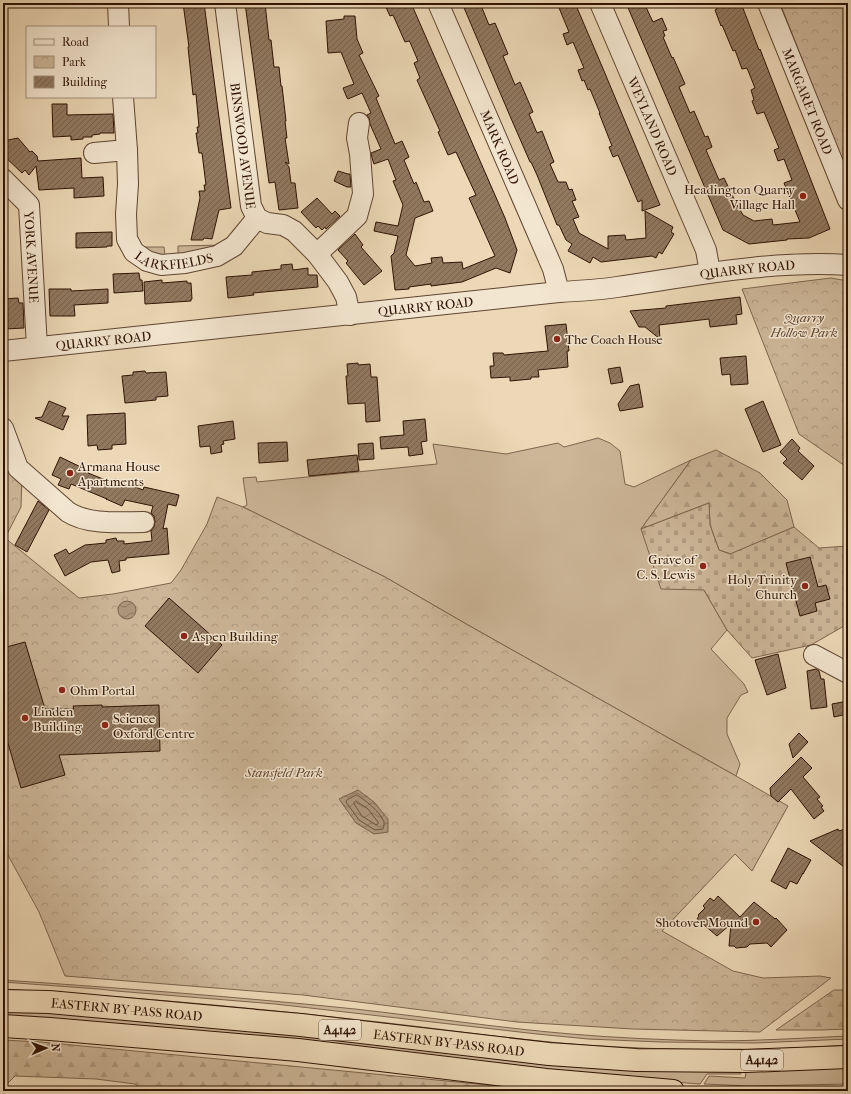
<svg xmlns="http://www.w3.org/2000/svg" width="851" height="1094" font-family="'IM FELL French Canon',serif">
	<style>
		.green { fill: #ccb698; stroke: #7e644e }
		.forest { fill: url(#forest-firs); stroke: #7e644e }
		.cemetery { fill: url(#cemetery-stones); stroke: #7e644e }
		.park { fill: url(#park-crowns); stroke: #7e644e }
		.water { fill: url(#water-waves); stroke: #7a614a }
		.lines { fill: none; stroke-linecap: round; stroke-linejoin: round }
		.shore { stroke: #6e543e; stroke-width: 1 }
		.building { fill: url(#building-hatch); stroke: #2f1203 }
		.minor-casing { stroke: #5e4430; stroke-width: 22 }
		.highway-casing { stroke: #2f1203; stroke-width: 24 }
		.minor { stroke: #f3e6d0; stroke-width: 20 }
		.highway { stroke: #ecd8b6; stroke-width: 22 }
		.poi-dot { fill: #8f2418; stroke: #f3e6d0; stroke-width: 1.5 }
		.labels { text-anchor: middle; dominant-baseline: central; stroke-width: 3; stroke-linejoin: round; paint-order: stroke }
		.shield { fill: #f3e6d0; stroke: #6a5240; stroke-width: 1 }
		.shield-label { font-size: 12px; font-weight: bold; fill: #2f1203 }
		.street-label { font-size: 13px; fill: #2f1203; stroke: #f3e6d0 }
		.poi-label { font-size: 13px; fill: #2f1203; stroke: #f3e6d0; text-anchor: start }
		.park-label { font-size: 13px; font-style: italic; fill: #5e4330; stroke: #f3e6d0 }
	</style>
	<defs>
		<pattern id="forest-firs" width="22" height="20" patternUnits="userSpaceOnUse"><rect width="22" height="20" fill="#ccb698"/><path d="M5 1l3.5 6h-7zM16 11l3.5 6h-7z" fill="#b09b81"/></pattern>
		<pattern id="cemetery-stones" width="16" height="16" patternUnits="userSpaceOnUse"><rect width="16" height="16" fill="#ccb698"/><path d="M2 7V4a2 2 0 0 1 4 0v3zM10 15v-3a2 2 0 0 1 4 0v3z" fill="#b09b81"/></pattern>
		<pattern id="park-crowns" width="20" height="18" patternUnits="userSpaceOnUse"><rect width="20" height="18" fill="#ccb698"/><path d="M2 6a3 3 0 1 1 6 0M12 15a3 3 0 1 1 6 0" fill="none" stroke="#b09b81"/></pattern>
		<pattern id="water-waves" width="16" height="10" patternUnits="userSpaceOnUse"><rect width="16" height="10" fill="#ac9579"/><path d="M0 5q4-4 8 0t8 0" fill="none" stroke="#8c7861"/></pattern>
		<pattern id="building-hatch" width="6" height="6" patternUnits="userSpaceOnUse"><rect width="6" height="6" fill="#917960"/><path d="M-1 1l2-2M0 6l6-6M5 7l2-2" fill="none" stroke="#77624d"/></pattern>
	</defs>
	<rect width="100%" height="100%" fill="#ecd8b6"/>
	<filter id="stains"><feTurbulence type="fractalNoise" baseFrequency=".005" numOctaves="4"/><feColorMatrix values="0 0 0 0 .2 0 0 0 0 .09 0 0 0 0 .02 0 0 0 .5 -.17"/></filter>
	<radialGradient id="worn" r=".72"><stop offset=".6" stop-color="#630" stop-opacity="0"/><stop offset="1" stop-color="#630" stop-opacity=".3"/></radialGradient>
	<g class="green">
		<path d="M224 245C207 256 180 260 160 257 156 257 151 256 148 254 145 252 143 249 141 247H164L165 256H178V246Z"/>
		<path d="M598 438 610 443 620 451 625 484 634 487 691 460 641 529 704 590 727 630 711 649 744 684 748 692 741 695 727 718V734L740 764 736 776 468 625 385 577 243 507 247 505 243 478 256 477 257 482 437 464 433 444 506 454 558 443 564 447Z"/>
		<path d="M3 980C121 988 238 997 355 1009 427 1017 499 1028 571 1034 618 1038 665 1040 712 1041 757 1041 803 1038 848 1036V1039L755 1043 661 1042 588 1039 537 1034 275 1004 116 991 99 989 3 982Z"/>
		<path d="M3 989C119 996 235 1006 351 1019 429 1027 506 1039 584 1045 672 1051 760 1051 848 1045V1049L650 1053 3 993Z"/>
		<path d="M3 1008 740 1067 741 1074H707L700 1084 661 1081 3 1017Z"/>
		<path d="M848 1064V1084L749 1086 704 1084 709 1076 745 1078 747 1068Z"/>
	</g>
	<g class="forest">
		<path d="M716 450 760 473 787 500 794 527 731 554 719 550 710 525 709 503 641 529 691 460Z"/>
		<path d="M834 990H844L848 1002V1029L821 1030H776Z"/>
		<path d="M3 1040 41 1042 551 1091H153L141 1090 135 1084 96 1079 15 1076 3 1088Z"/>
	</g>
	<path class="cemetery" d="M709 503 710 525 719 550 730 554 794 527 819 548 848 546V612L844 626 811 645 752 658 727 630 704 590 661 589 641 529Z"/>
	<g class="park">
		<path d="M780 3H848V176Z"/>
		<path d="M831 278 848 281V468L799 434 742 289Z"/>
		<path d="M3 446 22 475 21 507 5 538 79 598 113 594 171 583 181 570 207 524 217 497 243 507 385 577 468 625 736 776 788 806 752 871 735 854 662 931 733 971 763 978 820 976 831 978 760 1032 633 1029 517 1022 303 995 65 976 39 912 3 846Z"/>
	</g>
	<g class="water">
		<circle cx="127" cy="610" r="9"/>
		<path d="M358 790 374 802 388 819V832L374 834 356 823 339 799Z"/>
	</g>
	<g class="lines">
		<g class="shore">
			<path d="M357 795C365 800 379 811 383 820 385 822 384 826 383 829L375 830 359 820 346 802 347 800Z"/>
			<path d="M356 801 368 809 378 822V824L376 825 362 816 354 804V803Z"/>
		</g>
	</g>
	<g class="building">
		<path d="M183 3H204L216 95 231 208 219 210 212 239 204 238 203 240H191L200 198 199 191H205L204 185H206L202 153H199L196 133H198L197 127H199L196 94 193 95 188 47H189Z"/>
		<path d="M245 3H265L269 40H271L274 67H279L281 86H282L286 121H285L287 138H285L289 164 285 162 289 167 291 183H295L298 208 279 210 275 182 269 183Z"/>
		<path d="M384 3H411L505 218 517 250 510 273 496 268 462 282 431 286V284L409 287V289L395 290 391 256 394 253 398 236 374 231 376 222 398 226 403 205 393 181 396 180 388 159 374 164 372 158 371 153 381 149 370 124 369 118 367 115 371 113 362 93 348 99 347 98 343 88 354 84 341 52 328 53 326 21 344 19V16H355L357 39 363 53 359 55 379 96 376 98 395 144 402 141 409 157 404 160 414 184 416 182 424 202 429 201 433 211 415 218 406 255 415 266 432 263 431 258 442 257 443 263 462 262 463 269 495 256 469 198 476 195 456 152 448 155 438 132 440 131 417 80 420 78 414 63 418 61 410 42 409 41 405 42 393 15 390 16Z"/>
		<path d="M462 3H480L489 25 495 23 508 54 503 56 515 85 520 82 533 112 529 114 537 133 542 131 554 162 550 164 558 182H566L569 190 572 189 576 200 572 201 579 217 573 219 579 233 608 249V236L625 235 626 240 646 238 645 211 673 227 671 232 674 234 662 254 659 252 656 258 652 256 601 262 593 257 590 263 568 251 572 244 566 240 559 225H557L537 175 531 162H530L510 116Z"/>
		<path d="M557 3H575L604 71 660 205 642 211V200L638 202 618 155 613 157 609 147 612 146 599 113H600L590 89 588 90 584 80 582 81 578 70 584 68 573 42 567 45 563 34 569 32Z"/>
		<path d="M626 3H644L653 22 662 18 667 30 663 31 665 36 663 37 672 58 673 57 685 84 679 87 690 113 694 111 705 137 708 136 712 147 706 150 719 180 724 178 736 203 743 215 754 221 772 219 773 225 800 222 784 183 792 180 784 159 778 161 774 150 779 148 764 112 757 114 752 101 754 100 751 90 755 88 747 68 742 69 735 50 733 51 722 25 721 26 715 10 717 9 714 3H741L759 50 760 49 772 80 830 229 809 238 787 239V240L749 244 723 230Z"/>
		<path d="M52 104H67V115L113 114 114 133H100V134L92 135V137H83V139L71 140V136L53 137Z"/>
		<path d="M18 138 30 152 32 151 37 156 38 161 81 158 82 178 103 177 104 196 74 198V188L39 190 36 166 29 175 25 170 22 173 3 155V141Z"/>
		<path d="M338 171 348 174H350L351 187H347L334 181Z"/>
		<path d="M317 198 332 214 335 211 340 216 326 229 325 227 322 230 318 226 316 228 301 212Z"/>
		<path d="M112 232V246H107V247L76 248V233Z"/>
		<path d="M355 234 363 245 361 247 382 271 364 285 346 263 348 261 338 250Z"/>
		<path d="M292 264 293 270 308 268V275H317L318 287 253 293 254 295 228 298 226 277 252 275V272L281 269V265Z"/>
		<path d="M139 273 140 280H142L143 291 114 293 113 274Z"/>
		<path d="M162 280V283L187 281V283H191L192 299H191V301L145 304 144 282Z"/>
		<path d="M49 289H71V291L108 289V303L74 305 75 316H50Z"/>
		<path d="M740 297 742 314 736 315 737 324 710 327 709 319 659 325 660 339 645 327H639L630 311 666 308V306Z"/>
		<path d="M18 298 19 303H23L24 328 5 329 4 316H3V299Z"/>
		<path d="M566 324 569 351H567L568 367 538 370 539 377H531V379L510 381V377L491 378 490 366H494L493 353H503L504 355 548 351 545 326Z"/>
		<path d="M746 356 748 384 731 385 730 374 722 375 720 358Z"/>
		<path d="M358 363V365L370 364 371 377H377L380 421 366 422 365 403 348 404 346 376H348L347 364Z"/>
		<path d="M620 367 623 382 611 384 608 369Z"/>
		<path d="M145 371 146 373 166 372 168 396 156 397V400L125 403 122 376 133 375V372Z"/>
		<path d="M639 384 643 407 620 411 618 404 630 386Z"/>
		<path d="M49 401 66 408 62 416H69L63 430 35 418 42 417Z"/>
		<path d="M763 401 781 445 763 452 745 409Z"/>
		<path d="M125 413 126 444 112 445V449L98 450 97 445 88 446 87 415Z"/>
		<path d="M425 419 427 441 421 442 423 454 409 456 408 447 381 449 380 437 404 435 403 421Z"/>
		<path d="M233 421 235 439 223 441 224 444 221 445 222 452 211 454 210 446 200 447 198 426Z"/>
		<path d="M792 439 800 448 798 451 814 466 802 480 783 463 787 459 780 452Z"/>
		<path d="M287 442 288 461 259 463 258 443Z"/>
		<path d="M373 443 374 459 359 460 358 444Z"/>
		<path d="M357 455 359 471 309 476 307 460Z"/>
		<path d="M60 457 89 471 88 473 113 483 115 479 143 490 144 487 179 495 176 506 168 504 163 529 167 528 169 554 126 558V560L119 561 120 571 112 573 108 560 91 562 65 576 54 555 66 549 69 554 85 545 106 543V540L116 538 117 541H124V544L152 541 151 531 154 527 155 521 154 516 151 513 153 506 125 500 122 506 106 499H107L71 484 69 489 58 485 61 479 52 475Z"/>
		<path d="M38 501 49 510 27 552 15 545Z"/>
		<path d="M810 557 818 587 826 585 830 599 815 603 817 611 800 616 786 563Z"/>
		<path d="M169 598 222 645 198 673 145 626Z"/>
		<path d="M25 642 45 709H74L73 706 102 705V707L159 705 160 751 59 755 65 775 21 788 3 726V648Z"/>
		<path d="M778 654 786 688 767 695 755 660Z"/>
		<path d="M816 669 819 671 821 679H824L827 707 811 709 807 671Z"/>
		<path d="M848 701V714L834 717 832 704Z"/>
		<path d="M799 733 808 742 793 758 789 744Z"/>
		<path d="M801 757 812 768 803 777 820 797 817 799 823 806 821 807 824 811 814 819 791 789 778 802 771 796 770 788Z"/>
		<path d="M848 828V870L810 841 838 829 839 831Z"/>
		<path d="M788 848 811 860 803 874V873L797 884 790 881 786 889 771 881Z"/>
		<path d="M718 896 740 917 754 902 775 919 776 918 787 930 771 947 767 943 750 944 747 947 736 948 734 946H729L731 924 717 936 697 919 699 916 698 915 705 908 703 906 710 898 714 901Z"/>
	</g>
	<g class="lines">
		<g class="minor-casing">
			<g id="minor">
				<path d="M118 3 119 27"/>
				<path id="s1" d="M225 3 251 206 257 218 267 223 283 225 294 231 317 254 338 282 346 297 350 315"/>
				<path id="s2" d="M438 3 553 269 559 292"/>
				<path id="s3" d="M600 3 706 250 710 272"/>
				<path id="s4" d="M768 3 848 200"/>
				<path id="s5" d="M123 97 127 150 128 184 126 214 127 239 134 252 147 261 161 265 185 263 217 256 234 246 257 218"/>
				<path d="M94 153 127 150"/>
				<path id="s6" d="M3 179 29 205 37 347"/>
				<path d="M317 254 357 216 363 194 360 154 357 138 359 123"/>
				<path id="s7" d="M3 351 559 292C579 291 598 290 617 287 693 276 771 260 848 265"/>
				<path d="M3 428 18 468 68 512C88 525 120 522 144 522"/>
				<path d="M814 655 848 673"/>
			</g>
		</g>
		<g class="highway-casing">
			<g id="highway">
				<path id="s8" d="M3 1001 49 1002 301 1025 549 1054 636 1060 746 1061 848 1057"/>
				<path d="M3 1026 50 1029 298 1050 546 1080 673 1091"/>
			</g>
		</g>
		<use href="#minor" class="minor"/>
		<use href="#highway" class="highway"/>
	</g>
	<g class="poi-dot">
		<circle cx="803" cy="196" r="4"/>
		<circle cx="557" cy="339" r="4"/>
		<circle cx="70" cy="473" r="4"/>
		<circle cx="703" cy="566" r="4"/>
		<circle cx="805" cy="586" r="4"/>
		<circle cx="184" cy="636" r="4"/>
		<circle cx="62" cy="690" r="4"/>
		<circle cx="25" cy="718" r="4"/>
		<circle cx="105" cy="725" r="4"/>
		<circle cx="756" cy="922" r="4"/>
	</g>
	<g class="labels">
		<g class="shield">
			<rect x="319" y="1020" width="42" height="20" rx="3"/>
			<rect x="741" y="1050" width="42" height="20" rx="3"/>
		</g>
		<g class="shield-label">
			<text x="340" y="1030">A4142</text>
			<text x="762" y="1060">A4142</text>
		</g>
		<g class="street-label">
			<text stroke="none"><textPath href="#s4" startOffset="106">MARGARET ROAD</textPath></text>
			<text stroke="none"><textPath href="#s3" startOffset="134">WEYLAND ROAD</textPath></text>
			<text stroke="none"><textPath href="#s1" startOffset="144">BINSWOOD AVENUE</textPath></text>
			<text stroke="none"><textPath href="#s2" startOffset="157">MARK ROAD</textPath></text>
			<text stroke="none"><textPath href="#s5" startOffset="200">LARKFIELDS</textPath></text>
			<text stroke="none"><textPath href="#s6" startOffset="89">YORK AVENUE</textPath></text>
			<text stroke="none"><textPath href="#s7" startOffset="749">QUARRY ROAD</textPath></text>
			<text stroke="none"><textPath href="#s7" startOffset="425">QUARRY ROAD</textPath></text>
			<text stroke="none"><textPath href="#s7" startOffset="101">QUARRY ROAD</textPath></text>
			<text stroke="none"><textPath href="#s8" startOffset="124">EASTERN BY-PASS ROAD</textPath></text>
			<text stroke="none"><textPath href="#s8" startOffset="448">EASTERN BY-PASS ROAD</textPath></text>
		</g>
		<g class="poi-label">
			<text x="795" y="189" text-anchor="end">Headington Quarry<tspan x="795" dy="15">Village Hall</tspan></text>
			<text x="565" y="339">The Coach House</text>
			<text x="78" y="466">Armana House<tspan x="78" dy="15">Apartments</tspan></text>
			<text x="695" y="559" text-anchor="end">Grave of<tspan x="695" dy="15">C. S. Lewis</tspan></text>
			<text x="797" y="579" text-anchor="end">Holy Trinity<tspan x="797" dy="15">Church</tspan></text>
			<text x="192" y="636">Aspen Building</text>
			<text x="70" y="690">Ohm Portal</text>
			<text x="33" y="711">Linden<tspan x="33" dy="15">Building</tspan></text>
			<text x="113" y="718">Science<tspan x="113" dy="15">Oxford Centre</tspan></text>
			<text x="748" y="922" text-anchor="end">Shotover Mound</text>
		</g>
		<g class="park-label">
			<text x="804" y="317">Quarry<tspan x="804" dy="15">Hollow Park</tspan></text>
			<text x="284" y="772">Stansfeld Park</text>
		</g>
	</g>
	<rect width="851" height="1094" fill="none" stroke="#ecd8b6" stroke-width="16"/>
	<rect x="4" y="4" width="843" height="1086" fill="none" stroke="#2f1203" stroke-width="2"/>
	<rect x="8" y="8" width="835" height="1078" fill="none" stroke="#2f1203"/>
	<rect x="26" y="26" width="130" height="72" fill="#f3e6d0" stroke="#a5917e"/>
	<rect x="34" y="39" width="20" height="6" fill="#f3e6d0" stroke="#a5917e"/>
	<text x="62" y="46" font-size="12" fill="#2f1203">Road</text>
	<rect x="34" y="56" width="20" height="12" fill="url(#park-crowns)" stroke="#a5917e"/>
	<text x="62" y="66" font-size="12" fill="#2f1203">Park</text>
	<rect x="34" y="76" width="20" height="12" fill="url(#building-hatch)" stroke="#a5917e"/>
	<text x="62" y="86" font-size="12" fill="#2f1203">Building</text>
	<g transform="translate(46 1048) rotate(88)" stroke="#f3e6d0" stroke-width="3" paint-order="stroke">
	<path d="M0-3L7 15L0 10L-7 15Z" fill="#2f1203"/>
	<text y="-6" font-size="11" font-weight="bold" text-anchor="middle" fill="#2f1203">N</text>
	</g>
	<rect width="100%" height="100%" filter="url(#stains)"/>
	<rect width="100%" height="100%" fill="url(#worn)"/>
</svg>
